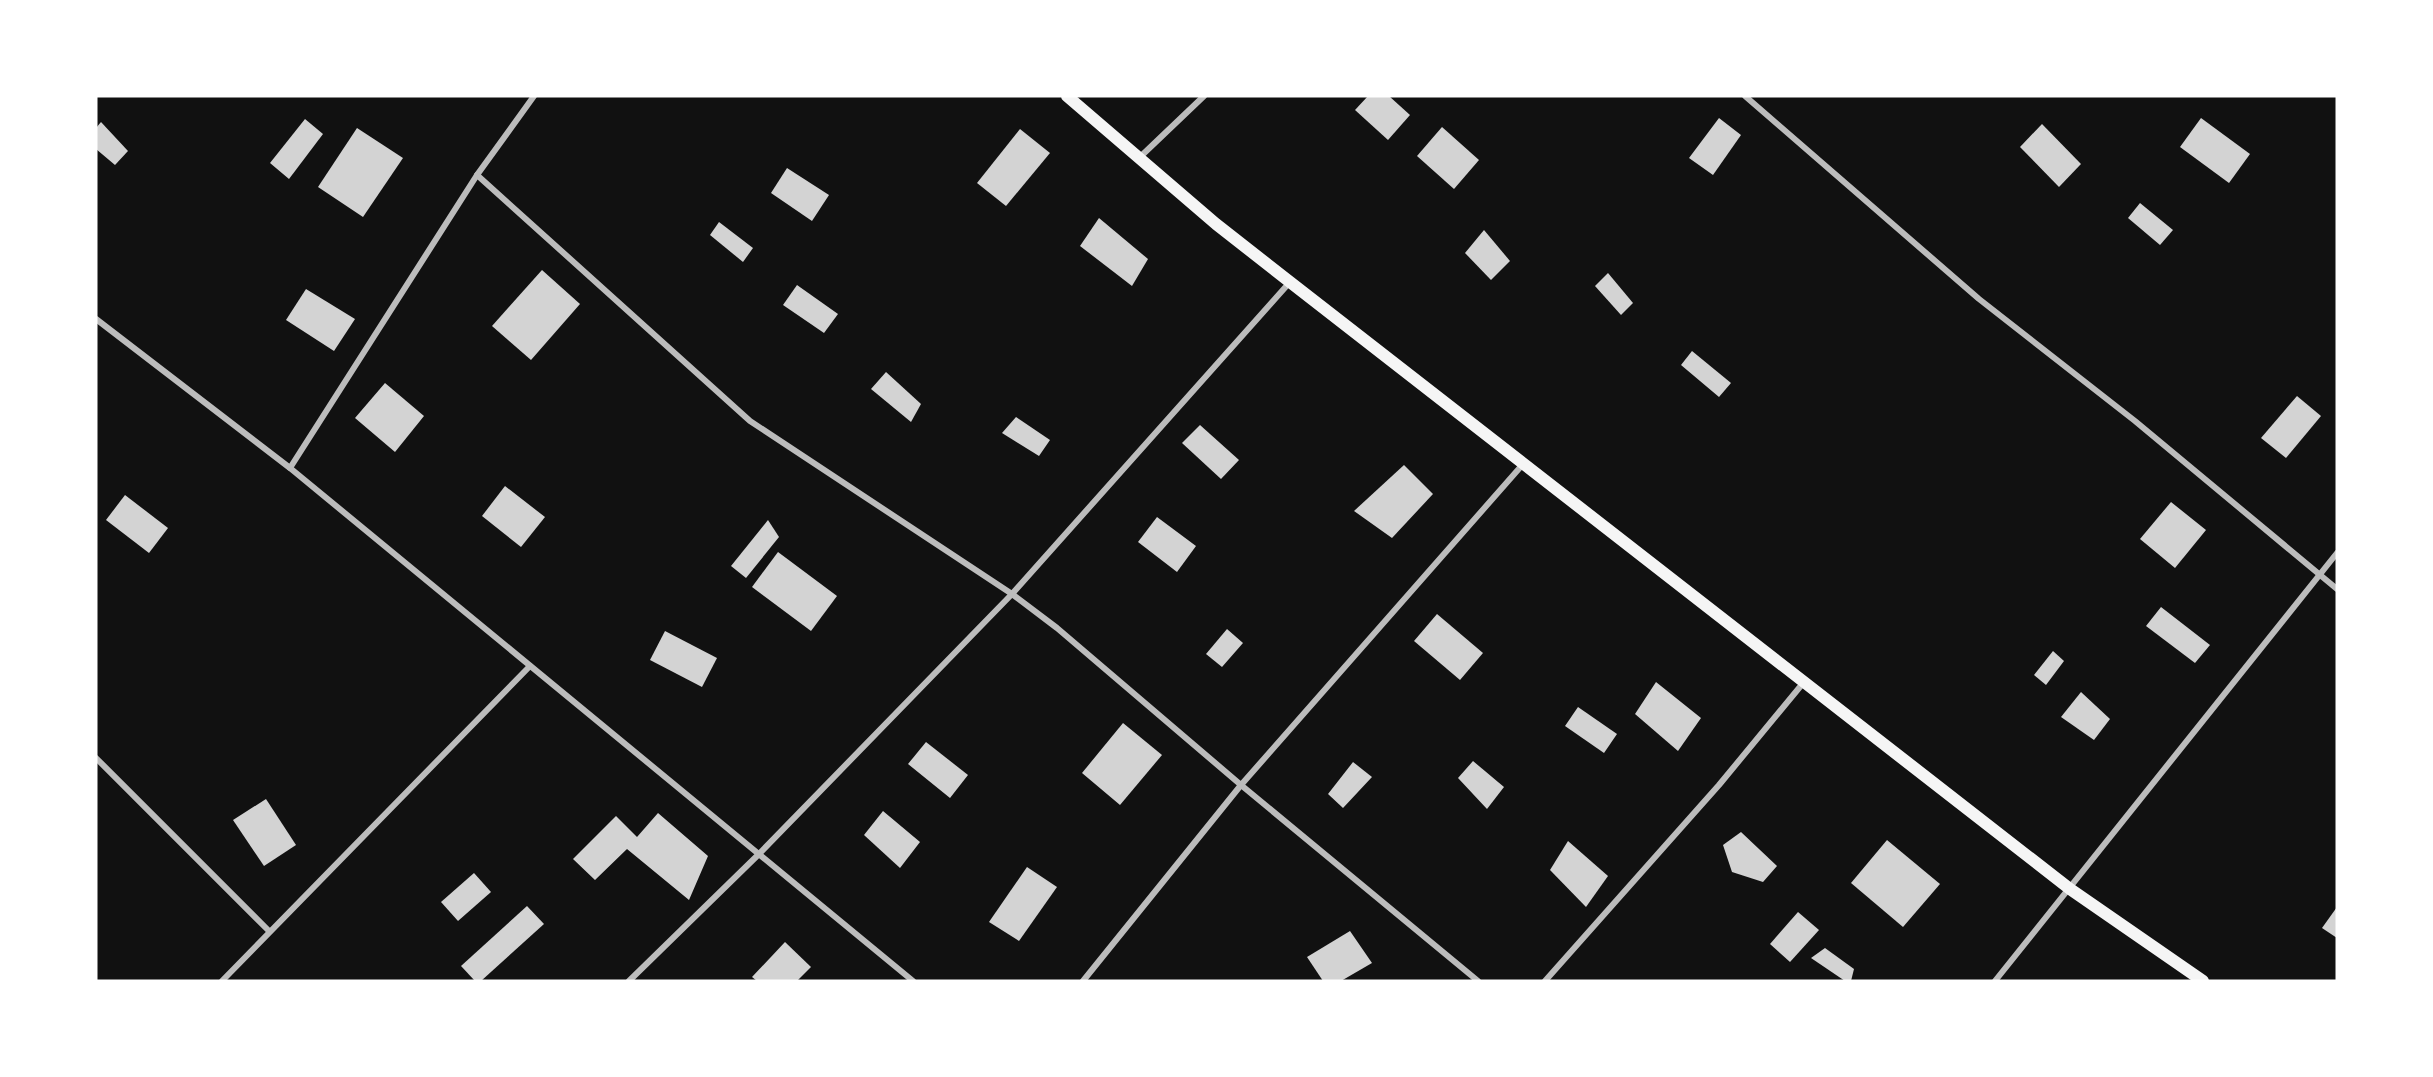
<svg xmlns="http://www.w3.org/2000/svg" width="2433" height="1077" font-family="'Playfair Display',serif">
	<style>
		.building { fill: #d3d3d3 }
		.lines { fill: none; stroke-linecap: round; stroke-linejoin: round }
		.minor { stroke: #bcbcbc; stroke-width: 6 }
		.secondary { stroke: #f5f5f5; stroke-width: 12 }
	</style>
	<rect width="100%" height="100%" fill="#111"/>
	<g class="building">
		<path d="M1368 96H1389L1410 115 1388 140 1355 110Z"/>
		<path d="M1719 118 1741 135 1713 175 1689 158Z"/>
		<path d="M2201 118 2250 154 2229 183 2180 147Z"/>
		<path d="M305 119 323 134 289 179 270 163Z"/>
		<path d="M101 122 128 151 115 165 96 149V128Z"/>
		<path d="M2042 124 2081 164 2059 187 2020 147Z"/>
		<path d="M1442 127 1479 160 1454 189 1417 156Z"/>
		<path d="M357 128 403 158 363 217 318 187Z"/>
		<path d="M1020 129 1050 153 1006 206 977 183Z"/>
		<path d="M787 168 829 195 812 221 771 193Z"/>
		<path d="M2140 203 2173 230 2160 245 2128 218Z"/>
		<path d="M1099 218 1148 259 1132 286 1080 246Z"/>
		<path d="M719 222 753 248 743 262 710 235Z"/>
		<path d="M1484 230 1510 261 1491 280 1465 253Z"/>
		<path d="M542 270 580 304 531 360 492 326Z"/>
		<path d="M1608 273 1633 303 1621 315 1595 286Z"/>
		<path d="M797 285 838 314 824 333 783 305Z"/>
		<path d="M306 289 355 319 334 351 286 320Z"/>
		<path d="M1692 351 1731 383 1719 397 1681 365Z"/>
		<path d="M886 372 921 404 911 422 871 389Z"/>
		<path d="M385 383 424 416 395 452 355 418Z"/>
		<path d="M2297 396 2321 416 2286 458 2261 438Z"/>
		<path d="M1016 417 1050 440 1039 456 1002 433Z"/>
		<path d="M1200 425 1239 460 1221 479 1182 443Z"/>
		<path d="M1404 465 1433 494 1392 538 1354 511Z"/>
		<path d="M505 486 545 517 521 547 482 516Z"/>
		<path d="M125 495 168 528 149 553 106 520Z"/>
		<path d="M2171 502 2206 530 2175 568 2140 539Z"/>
		<path d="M1157 517 1196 546 1177 572 1138 542Z"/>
		<path d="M768 520 779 537 746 578 731 566Z"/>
		<path d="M778 552 837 596 811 631 752 587Z"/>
		<path d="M2161 607 2210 645 2195 663 2146 626Z"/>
		<path d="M1437 614 1483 653 1460 680 1414 641Z"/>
		<path d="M1227 629 1243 643 1222 667 1206 654Z"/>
		<path d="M665 631 717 658 702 687 650 660Z"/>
		<path d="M2053 651 2064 661 2046 685 2034 675Z"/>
		<path d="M1656 682 1701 718 1678 751 1635 714Z"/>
		<path d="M2081 692 2110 719 2094 740 2061 717Z"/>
		<path d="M1578 707 1617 734 1604 753 1565 726Z"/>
		<path d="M1123 723 1162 755 1120 805 1082 773Z"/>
		<path d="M926 742 968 775 950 798 908 764Z"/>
		<path d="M1473 761 1504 787 1487 809 1458 778Z"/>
		<path d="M1353 762 1372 777 1343 808 1328 794Z"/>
		<path d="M266 799 296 845 264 866 233 820Z"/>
		<path d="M883 811 920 842 900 868 864 835Z"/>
		<path d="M658 813 708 856 689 900 627 849 595 880 573 859 616 816 637 837Z"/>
		<path d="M1741 832 1777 866 1763 882 1732 872 1723 845Z"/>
		<path d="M1887 840 1940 884 1903 927 1851 883Z"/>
		<path d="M1568 841 1608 876 1586 907 1550 870Z"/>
		<path d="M1027 867 1057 887 1019 941 989 922Z"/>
		<path d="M474 873 491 892 458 921 441 902Z"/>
		<path d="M527 906 544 924 481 981H475L461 966Z"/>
		<path d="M2337 907V938L2322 928Z"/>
		<path d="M1798 912 1819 930 1790 962 1770 944Z"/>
		<path d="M1350 931 1372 963 1341 981H1323L1307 957Z"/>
		<path d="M785 942 811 967 797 981H757L752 977Z"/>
		<path d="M1825 948 1854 969 1851 981H1845L1811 958Z"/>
	</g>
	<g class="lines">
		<g class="minor">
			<path d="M1745 96 1979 299 2135 421 2337 589"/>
			<path d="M1139 158 1204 96"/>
			<path d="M477 175 750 421 1012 594 1057 628 1241 785 1478 981"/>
			<path d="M96 319 290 468 913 981"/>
			<path d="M290 468 477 175 534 96"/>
			<path d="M96 758 269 931"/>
			<path d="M222 981 530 666"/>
			<path d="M629 981 759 854 1012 594 1290 282"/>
			<path d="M1083 981 1241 785 1524 463"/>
			<path d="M1545 981 1719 785 1804 682"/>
			<path d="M1995 981 2337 553"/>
		</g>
		<path class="secondary" d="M1067 96 1216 224 1290 282 2070 889 2203 981"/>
	</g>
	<rect width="2433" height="1077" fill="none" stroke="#ffffff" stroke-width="195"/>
</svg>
